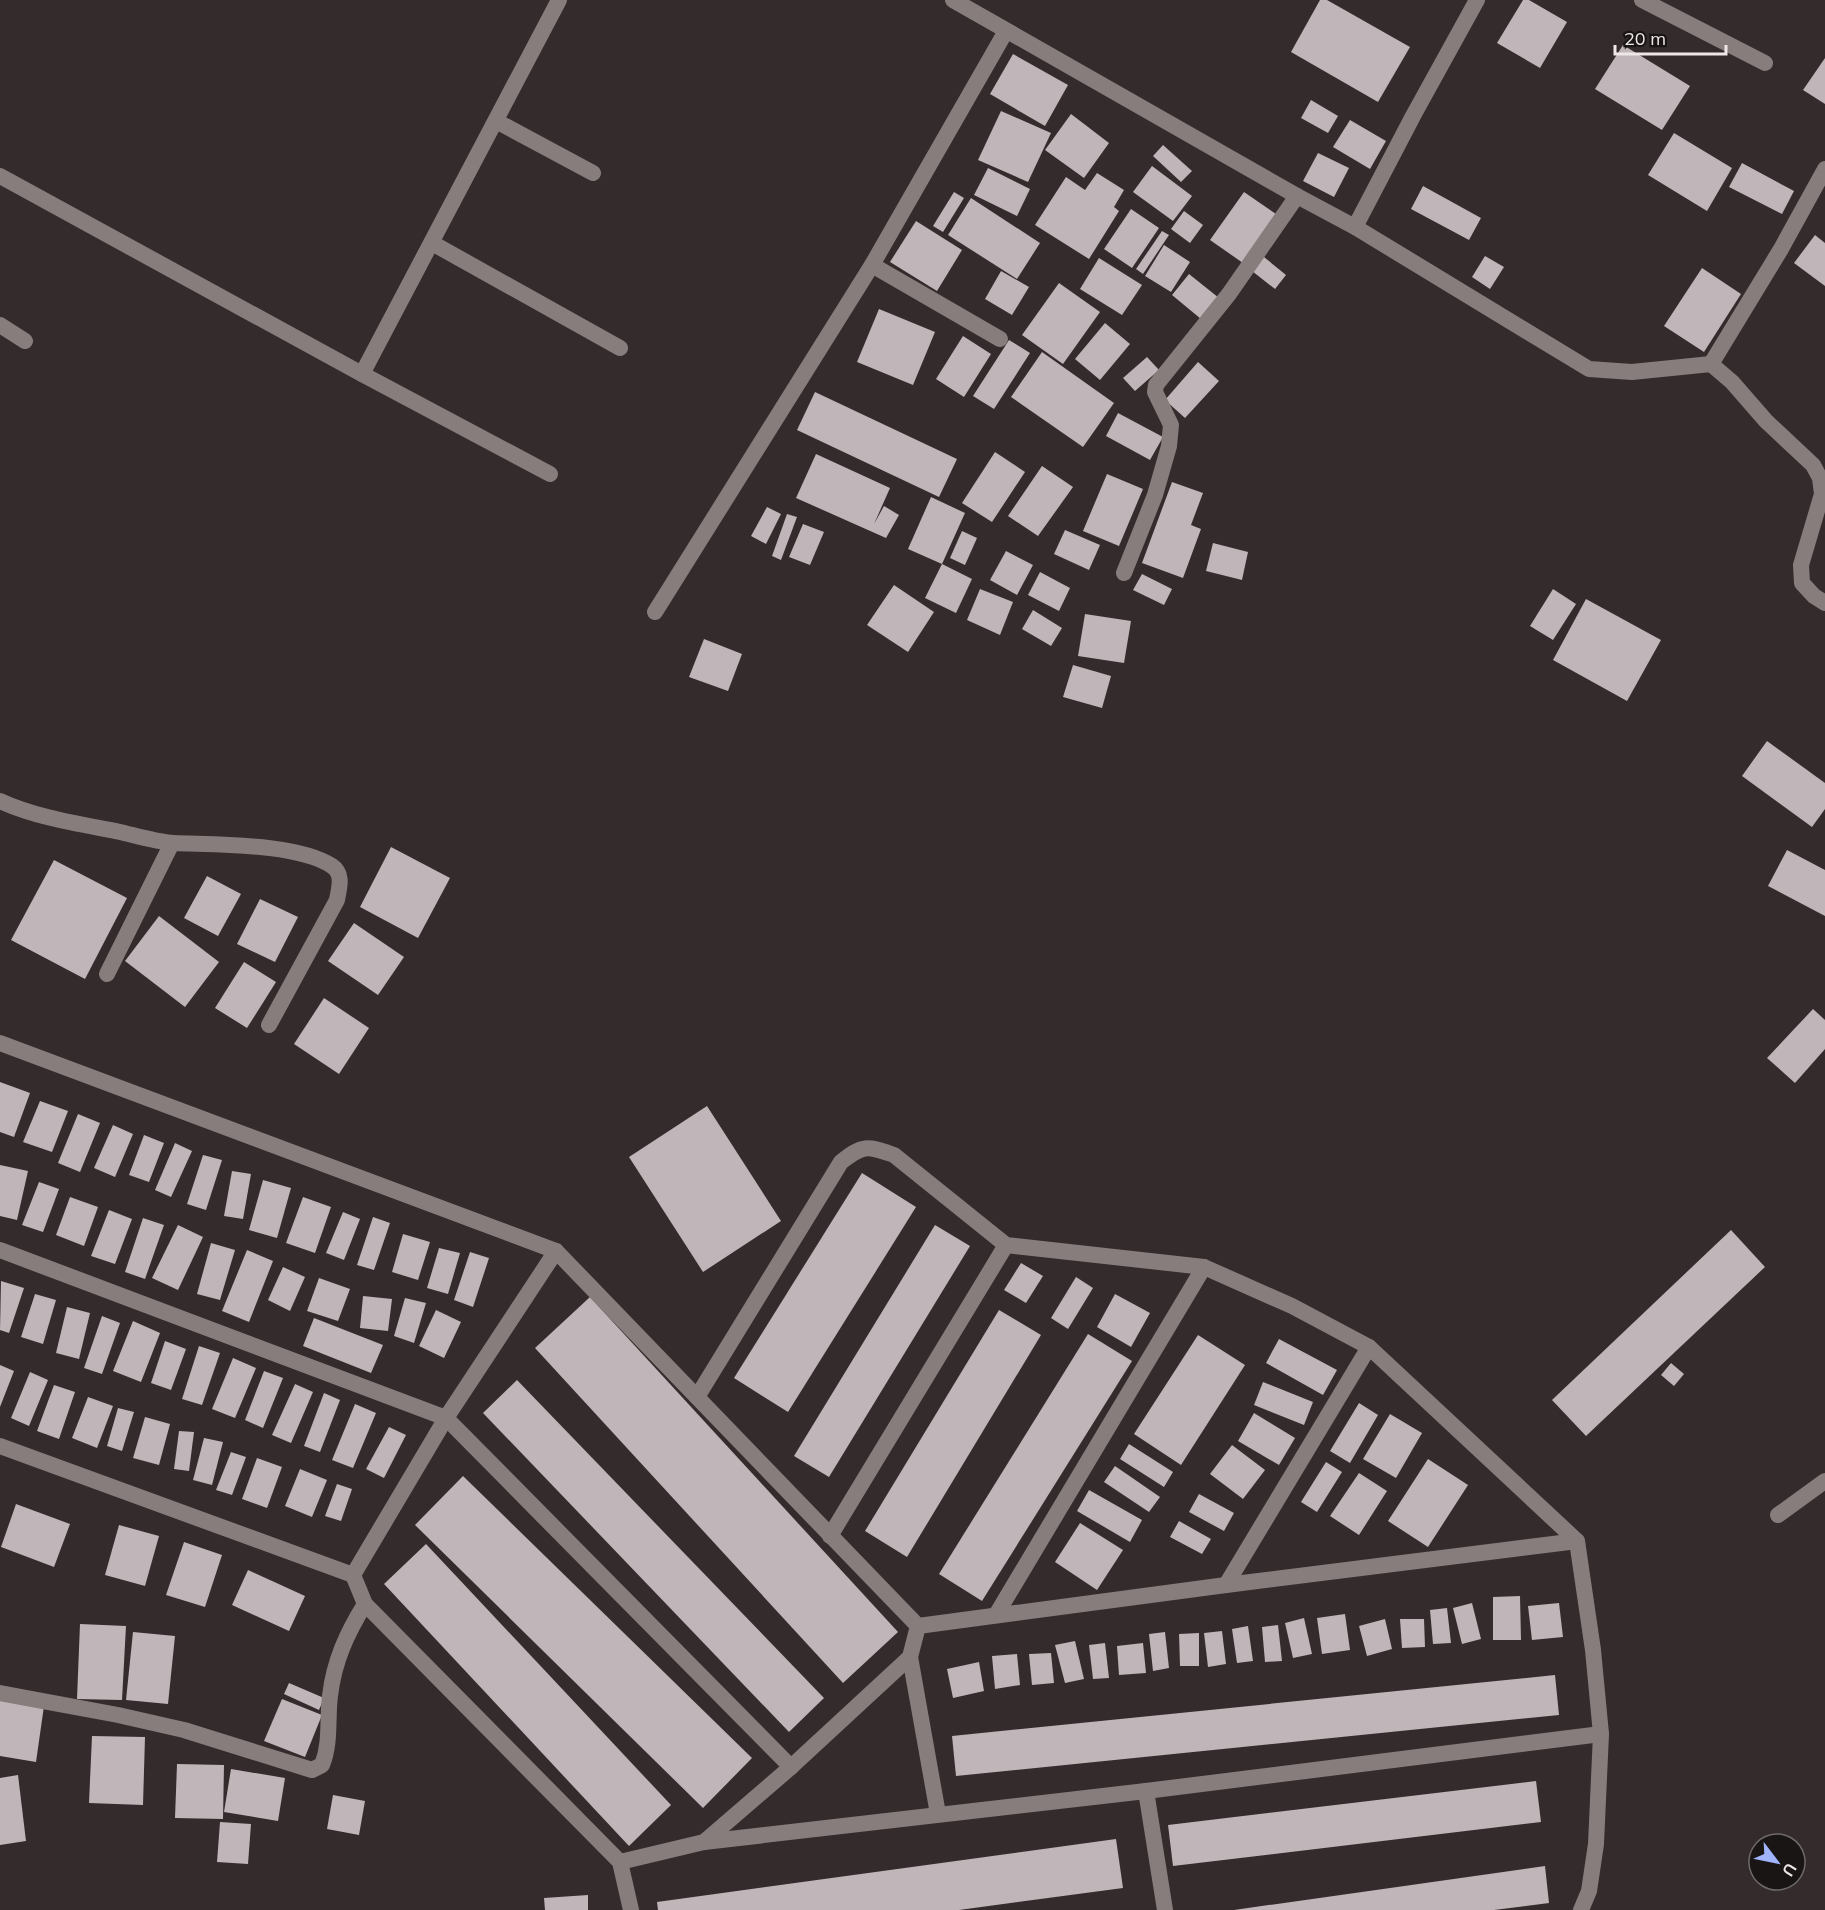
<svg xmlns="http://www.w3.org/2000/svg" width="1825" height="1910" font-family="Mulish,sans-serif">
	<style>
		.building { fill: #c0b5b8 }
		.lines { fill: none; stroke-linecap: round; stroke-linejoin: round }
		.minor { stroke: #877d7d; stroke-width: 16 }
	</style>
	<rect width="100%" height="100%" fill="#342b2c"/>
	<g class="building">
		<path d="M1320 0H1327L1410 47 1378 102 1291 52Z"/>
		<path d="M1523 0H1529L1567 22 1540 68 1497 43Z"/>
		<path d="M1623 45 1690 86 1662 130 1595 89Z"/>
		<path d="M1013 54 1068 85 1045 126 990 94Z"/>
		<path d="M1825 58V104L1803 90Z"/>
		<path d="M1311 100 1338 116 1328 133 1301 118Z"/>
		<path d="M1001 111 1051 133 1028 182 978 160Z"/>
		<path d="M1071 114 1109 143 1084 178 1045 150Z"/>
		<path d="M1350 120 1386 141 1370 169 1333 147Z"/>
		<path d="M1674 133 1732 168 1707 211 1648 175Z"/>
		<path d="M1163 145 1192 171 1181 182 1153 156Z"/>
		<path d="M1318 153 1349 168 1334 197 1303 181Z"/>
		<path d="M1742 163 1794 191 1782 214 1729 187Z"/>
		<path d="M1152 166 1192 196 1173 221 1133 192Z"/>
		<path d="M988 168 1030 189 1017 216 974 195Z"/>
		<path d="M1097 173 1124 190 1114 207 1119 211 1089 259 1035 225 1066 177 1085 190Z"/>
		<path d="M1423 186 1481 218 1469 240 1411 209Z"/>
		<path d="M954 192 964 198 943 232 933 226Z"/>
		<path d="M1244 192 1276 214 1243 263 1210 240Z"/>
		<path d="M971 198 1040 243 1017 279 948 235Z"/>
		<path d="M1131 209 1159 228 1132 268 1104 249Z"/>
		<path d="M1184 211 1203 225 1190 243 1171 229Z"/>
		<path d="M916 221 962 250 937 291 890 262Z"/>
		<path d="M1162 231 1169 235 1143 274 1136 269Z"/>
		<path d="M1815 235 1825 243V286L1794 263Z"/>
		<path d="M1164 245 1190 262 1171 292 1145 276Z"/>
		<path d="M1485 256 1504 267 1490 289 1472 277Z"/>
		<path d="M1264 257 1286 275 1275 289 1252 271Z"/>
		<path d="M1099 258 1142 285 1122 315 1080 289Z"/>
		<path d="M1702 268 1741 294 1704 352 1664 326Z"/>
		<path d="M1001 271 1029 287 1012 315 985 299Z"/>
		<path d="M1189 274 1219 298 1201 319 1172 295Z"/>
		<path d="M1059 283 1100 312 1063 364 1022 335Z"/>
		<path d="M879 309 935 332 913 385 857 362Z"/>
		<path d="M1105 323 1130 344 1100 380 1075 359Z"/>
		<path d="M963 336 991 354 964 397 936 379Z"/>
		<path d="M1009 340 1030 353 994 409 973 396Z"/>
		<path d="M1042 352 1114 403 1083 447 1011 397Z"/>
		<path d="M1147 357 1159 370 1135 391 1123 378Z"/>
		<path d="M1198 362 1219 381 1185 418 1165 400Z"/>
		<path d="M815 392 957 459 939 497 797 430Z"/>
		<path d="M1118 413 1163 437 1150 460 1106 436Z"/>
		<path d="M995 452 1025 472 992 522 962 503Z"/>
		<path d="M816 454 890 488 874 524 884 506 899 515 886 538 796 498Z"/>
		<path d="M1042 466 1073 487 1038 536 1008 516Z"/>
		<path d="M1107 474 1143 489 1119 546 1083 531Z"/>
		<path d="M1172 482 1203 493 1191 525 1201 529 1183 578 1142 563Z"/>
		<path d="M931 497 965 513 942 564 908 549Z"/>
		<path d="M767 507 781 514 766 544 751 536Z"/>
		<path d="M787 514 797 517 781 560 772 556Z"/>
		<path d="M803 524 824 532 810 565 789 557Z"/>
		<path d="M1065 530 1100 545 1089 570 1054 554Z"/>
		<path d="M962 531 977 538 965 565 950 558Z"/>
		<path d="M1213 543 1248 552 1242 580 1206 571Z"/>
		<path d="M1006 551 1033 565 1017 595 990 580Z"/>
		<path d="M942 564 972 579 956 613 925 598Z"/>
		<path d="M1040 572 1070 588 1059 611 1028 595Z"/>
		<path d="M1142 574 1172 589 1164 605 1133 590Z"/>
		<path d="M894 585 934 612 908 652 867 625Z"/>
		<path d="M980 589 1013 602 1000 635 967 620Z"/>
		<path d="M1553 589 1576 604 1553 640 1530 626Z"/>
		<path d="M1586 599 1661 640 1627 701 1553 660Z"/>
		<path d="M1033 610 1062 628 1051 646 1022 629Z"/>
		<path d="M1085 614 1131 621 1124 663 1078 656Z"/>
		<path d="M704 639 742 654 728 691 689 677Z"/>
		<path d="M1073 665 1111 676 1102 708 1063 697Z"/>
		<path d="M1767 741 1825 783V809L1812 827 1742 776Z"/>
		<path d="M391 847 450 878 418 938 360 907Z"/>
		<path d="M1787 850 1825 870V916L1768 886Z"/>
		<path d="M54 860 127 898 85 979 11 940Z"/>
		<path d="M207 876 241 894 218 936 184 918Z"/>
		<path d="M260 899 298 917 275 962 237 944Z"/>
		<path d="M159 916 219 962 185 1007 125 961Z"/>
		<path d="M354 923 404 957 378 995 328 961Z"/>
		<path d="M244 962 276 982 247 1028 215 1008Z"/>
		<path d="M324 998 369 1028 339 1074 294 1044Z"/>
		<path d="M1813 1009 1825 1020V1049L1795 1083 1767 1058Z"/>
		<path d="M0 1082 30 1093 14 1137 0 1132Z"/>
		<path d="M40 1101 68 1111 52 1152 23 1142Z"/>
		<path d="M707 1106 781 1221 703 1272 629 1157Z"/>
		<path d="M78 1114 100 1123 80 1172 58 1163Z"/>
		<path d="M113 1125 133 1134 115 1177 94 1168Z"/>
		<path d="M144 1135 164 1143 149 1182 129 1175Z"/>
		<path d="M175 1143 192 1151 171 1197 155 1190Z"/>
		<path d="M203 1155 222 1160 206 1210 187 1204Z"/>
		<path d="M0 1165 28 1171 17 1220 0 1216Z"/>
		<path d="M232 1171 251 1174 243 1219 224 1216Z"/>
		<path d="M862 1173 916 1207 788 1412 734 1378Z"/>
		<path d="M263 1180 291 1188 277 1238 249 1230Z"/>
		<path d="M39 1182 59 1189 43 1232 22 1225Z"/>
		<path d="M70 1197 98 1207 84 1246 56 1235Z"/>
		<path d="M303 1197 331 1207 315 1253 286 1243Z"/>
		<path d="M109 1210 132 1219 115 1264 91 1256Z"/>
		<path d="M343 1212 360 1219 344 1260 326 1253Z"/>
		<path d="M373 1217 390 1223 374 1270 357 1265Z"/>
		<path d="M143 1218 164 1225 145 1279 125 1272Z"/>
		<path d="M178 1225 203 1237 178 1290 152 1278Z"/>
		<path d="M935 1225 970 1246 829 1477 794 1456Z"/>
		<path d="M1731 1230 1765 1267 1586 1436 1552 1400Z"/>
		<path d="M403 1234 430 1242 418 1280 392 1272Z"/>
		<path d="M211 1243 235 1250 220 1300 197 1294Z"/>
		<path d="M439 1248 460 1253 448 1294 427 1288Z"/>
		<path d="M247 1250 273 1261 249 1322 222 1311Z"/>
		<path d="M470 1252 489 1258 473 1307 454 1300Z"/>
		<path d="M1021 1263 1043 1276 1026 1303 1004 1290Z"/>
		<path d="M283 1267 305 1277 290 1311 268 1300Z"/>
		<path d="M1076 1277 1093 1288 1068 1329 1051 1318Z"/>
		<path d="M319 1278 350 1289 338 1321 307 1311Z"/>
		<path d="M1 1281 24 1288 9 1333 0 1330Z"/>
		<path d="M35 1294 56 1300 43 1344 21 1337Z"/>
		<path d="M1115 1294 1150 1313 1131 1347 1097 1327Z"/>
		<path d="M363 1296 392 1299 388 1331 360 1328Z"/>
		<path d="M590 1297 898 1632 843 1683 535 1348Z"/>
		<path d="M405 1298 426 1303 414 1343 394 1336Z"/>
		<path d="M67 1307 90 1313 79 1359 56 1353Z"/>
		<path d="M436 1310 461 1322 444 1358 419 1346Z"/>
		<path d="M999 1310 1041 1335 907 1557 865 1531Z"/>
		<path d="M102 1316 120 1323 102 1374 84 1368Z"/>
		<path d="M314 1318 383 1345 371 1373 303 1346Z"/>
		<path d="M133 1321 160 1333 141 1382 113 1371Z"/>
		<path d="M1088 1334 1132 1361 982 1601 939 1574Z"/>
		<path d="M1198 1335 1245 1365 1181 1465 1134 1434Z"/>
		<path d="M1279 1339 1337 1370 1323 1395 1266 1363Z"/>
		<path d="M165 1341 186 1349 171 1390 151 1383Z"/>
		<path d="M199 1346 220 1353 202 1405 182 1399Z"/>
		<path d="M233 1358 256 1368 235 1418 212 1409Z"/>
		<path d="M1671 1363 1684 1374 1674 1386 1661 1375Z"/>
		<path d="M0 1365 14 1371 0 1407Z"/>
		<path d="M264 1371 283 1378 263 1428 245 1420Z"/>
		<path d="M30 1372 48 1380 29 1426 11 1418Z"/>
		<path d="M517 1380 824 1698 789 1732 483 1413Z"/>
		<path d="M1263 1382 1313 1402 1304 1425 1254 1405Z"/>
		<path d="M295 1384 313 1392 291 1443 272 1435Z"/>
		<path d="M54 1385 75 1392 59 1439 37 1431Z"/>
		<path d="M324 1393 340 1400 320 1452 304 1446Z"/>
		<path d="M88 1397 113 1406 97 1448 72 1438Z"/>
		<path d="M1359 1403 1378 1415 1350 1463 1330 1451Z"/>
		<path d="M355 1404 376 1413 353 1468 332 1460Z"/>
		<path d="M118 1408 134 1412 122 1451 107 1446Z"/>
		<path d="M1254 1413 1295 1438 1279 1465 1238 1441Z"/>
		<path d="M1390 1414 1422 1433 1396 1478 1363 1459Z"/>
		<path d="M145 1417 170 1424 159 1465 133 1458Z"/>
		<path d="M389 1427 406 1435 384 1478 366 1469Z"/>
		<path d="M179 1431 194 1432 189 1471 174 1469Z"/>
		<path d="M204 1438 223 1442 212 1485 193 1480Z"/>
		<path d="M1129 1444 1173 1472 1164 1487 1120 1459Z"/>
		<path d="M1232 1445 1265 1470 1243 1499 1210 1474Z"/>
		<path d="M231 1452 246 1457 232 1495 216 1490Z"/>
		<path d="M257 1458 282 1467 267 1508 242 1499Z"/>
		<path d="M1428 1459 1468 1485 1428 1547 1388 1521Z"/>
		<path d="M1326 1462 1342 1472 1317 1512 1301 1502Z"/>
		<path d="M1115 1466 1160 1497 1149 1512 1104 1482Z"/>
		<path d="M300 1469 327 1480 312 1517 285 1506Z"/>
		<path d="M1359 1473 1387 1491 1359 1535 1330 1516Z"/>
		<path d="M463 1476 752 1758 703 1808 415 1525Z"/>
		<path d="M337 1484 352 1489 341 1521 325 1516Z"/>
		<path d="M1089 1490 1142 1520 1130 1542 1077 1511Z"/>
		<path d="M1199 1494 1234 1513 1224 1531 1189 1512Z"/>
		<path d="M16 1504 70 1524 54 1567 1 1547Z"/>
		<path d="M1179 1521 1211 1539 1202 1554 1170 1537Z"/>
		<path d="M1080 1523 1123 1550 1097 1590 1055 1562Z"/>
		<path d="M119 1525 159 1536 145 1586 105 1575Z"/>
		<path d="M184 1542 222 1555 205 1607 166 1595Z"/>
		<path d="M426 1544 671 1805 629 1846 384 1584Z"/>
		<path d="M248 1570 305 1596 289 1631 232 1605Z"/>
		<path d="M1520 1596 1521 1640H1493V1597Z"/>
		<path d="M1472 1603 1481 1639 1462 1644 1453 1608Z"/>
		<path d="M1559 1603 1563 1637 1532 1640 1528 1606Z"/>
		<path d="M1447 1608 1451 1643 1433 1644 1430 1610Z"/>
		<path d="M1345 1614 1350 1650 1322 1654 1317 1618Z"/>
		<path d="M1304 1618 1312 1654 1293 1658 1285 1623Z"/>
		<path d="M1385 1619 1392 1649 1367 1656 1359 1626Z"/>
		<path d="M1400 1619H1424L1425 1647 1402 1648Z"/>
		<path d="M80 1624 126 1626 122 1700 77 1699Z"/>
		<path d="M1278 1625 1282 1661 1265 1662 1262 1627Z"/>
		<path d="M1248 1626 1253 1661 1237 1663 1232 1629Z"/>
		<path d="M1222 1631 1226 1664 1208 1667 1204 1633Z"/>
		<path d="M133 1632 175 1636 168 1704 126 1700Z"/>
		<path d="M1165 1632 1169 1668 1153 1671 1149 1634Z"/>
		<path d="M1199 1633V1666H1180L1179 1634Z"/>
		<path d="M1075 1641 1084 1679 1065 1683 1055 1645Z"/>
		<path d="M1105 1643 1109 1678 1093 1679 1089 1645Z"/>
		<path d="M1143 1643 1146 1673 1119 1675 1117 1646Z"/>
		<path d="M1051 1653 1054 1683 1032 1685 1029 1654Z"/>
		<path d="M1017 1654 1020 1685 995 1689 992 1656Z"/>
		<path d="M979 1662 984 1691 953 1698 947 1669Z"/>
		<path d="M1555 1675 1559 1715 956 1776 952 1736Z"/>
		<path d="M289 1683 324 1698 319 1710 284 1694Z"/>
		<path d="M0 1699 44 1706 36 1762 0 1756Z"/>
		<path d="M282 1699 322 1715 305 1757 264 1741Z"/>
		<path d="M92 1736 145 1737 143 1805 89 1803Z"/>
		<path d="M177 1764 224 1765 223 1819 175 1818Z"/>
		<path d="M231 1769 285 1778 278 1821 224 1812Z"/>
		<path d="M18 1775 26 1841 0 1845V1778Z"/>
		<path d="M1536 1781 1541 1822 1173 1866 1168 1825Z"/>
		<path d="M333 1795 365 1801 359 1835 327 1829Z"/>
		<path d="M220 1822 251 1824 248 1864 217 1862Z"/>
		<path d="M1116 1839 1123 1888 959 1910H658L657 1902Z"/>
		<path d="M1545 1866 1549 1903 1494 1910H1234Z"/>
		<path d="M588 1895V1910H545L544 1898Z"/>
	</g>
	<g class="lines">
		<g class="minor">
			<path d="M953 0 1297 196 1355 227 1589 369 1632 372 1711 364 1732 382 1766 421 1813 465 1820 478 1822 494 1801 565 1802 583 1814 596 1825 603"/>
			<path d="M1642 0 1765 63"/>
			<path d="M496 121 593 173"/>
			<path d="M0 176 362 374 550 474"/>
			<path d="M1355 227 1413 116 1477 0"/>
			<path d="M432 243 620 348"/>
			<path d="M872 265 1000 339"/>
			<path d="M0 325 25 341"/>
			<path d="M1711 364 1781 249 1825 169"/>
			<path d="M362 374 559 0"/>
			<path d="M1124 573 1155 495 1169 446 1171 425 1155 392 1156 385 1229 294 1297 196"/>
			<path d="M655 612 872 265 1006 31"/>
			<path d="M0 801C37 818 80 824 120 832 137 836 156 842 174 843 216 845 297 843 332 866 344 874 339 888 337 900L269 1025"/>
			<path d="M107 974 172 843"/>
			<path d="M0 1043 556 1251 918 1626 910 1657 938 1814"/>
			<path d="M0 1250 446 1418 791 1767"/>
			<path d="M556 1251 446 1418 353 1575 365 1604 620 1862 631 1910"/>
			<path d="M697 1397 841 1162C864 1144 867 1146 894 1155L1006 1245 1204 1267 1292 1306 1369 1347 1577 1541 1593 1650 1601 1734 1596 1844 1589 1891 1581 1910"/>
			<path d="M0 1446 353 1575"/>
			<path d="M1778 1515 1825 1481"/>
			<path d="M830 1536 1006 1245"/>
			<path d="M1226 1585 1369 1347"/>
			<path d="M996 1615 1204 1267"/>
			<path d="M918 1626 1226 1585 1577 1541"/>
			<path d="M0 1693 118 1715 184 1730 312 1770 322 1765C331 1743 327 1720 330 1696 334 1661 347 1633 365 1604"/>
			<path d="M1146 1791 1165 1910"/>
			<path d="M704 1842 791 1767 910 1657"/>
			<path d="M620 1862 704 1842 1146 1791 1601 1734"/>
		</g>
	</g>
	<g transform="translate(1777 1862) rotate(122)"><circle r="28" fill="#191515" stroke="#6e6969" stroke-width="1.5"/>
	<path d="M0-4.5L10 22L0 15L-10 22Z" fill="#a0b3fd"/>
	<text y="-9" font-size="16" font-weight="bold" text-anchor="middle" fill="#eee7e8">U</text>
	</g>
	<path d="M1615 45v9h111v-9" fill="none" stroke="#eee7e8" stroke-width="3"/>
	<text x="1624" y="45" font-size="18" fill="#eee7e8" stroke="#191515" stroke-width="4.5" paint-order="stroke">20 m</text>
</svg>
